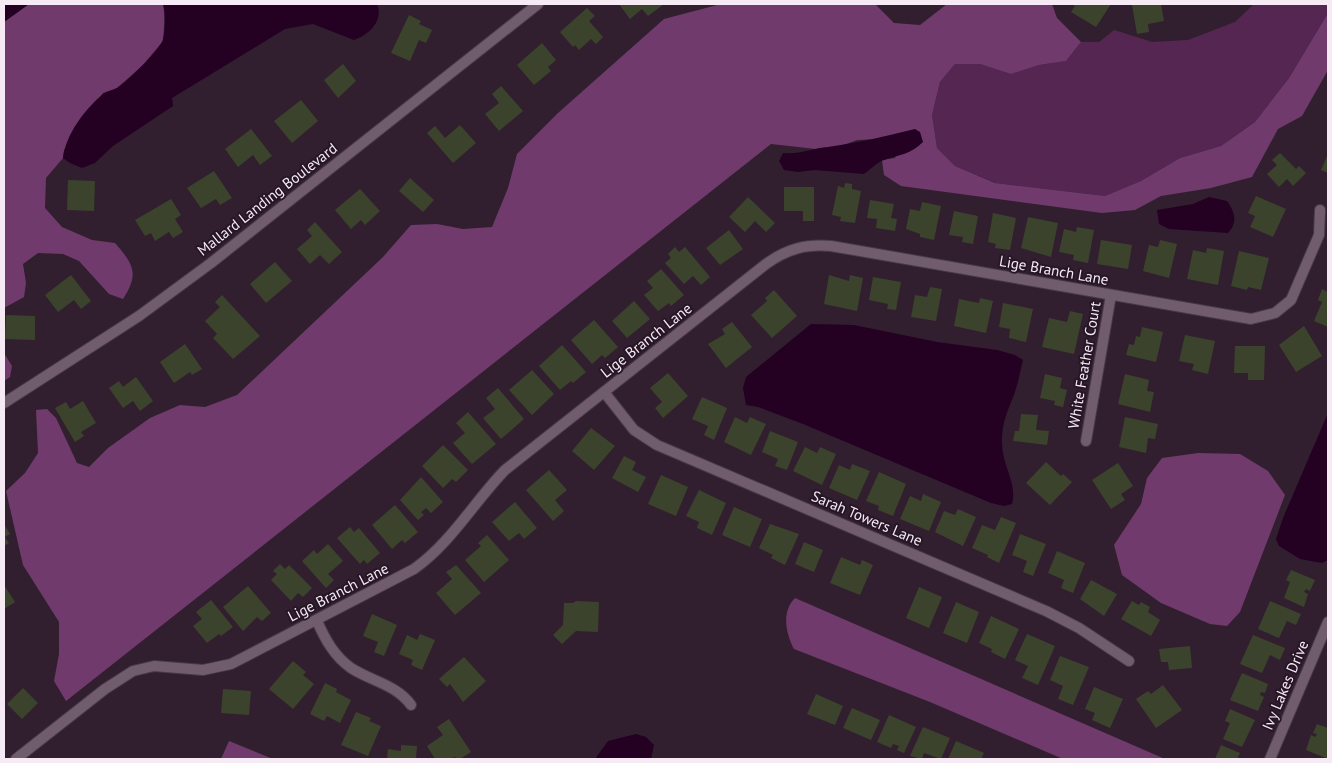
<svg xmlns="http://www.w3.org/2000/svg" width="1332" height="763" font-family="'PT Sans',sans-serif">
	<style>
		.green { fill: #562653 }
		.forest { fill: #703b6c }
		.water { fill: #240122 }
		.building { fill: #3b432c }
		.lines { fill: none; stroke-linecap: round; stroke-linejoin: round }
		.minor-casing { stroke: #493a48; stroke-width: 12 }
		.minor { stroke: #715c6e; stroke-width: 10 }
		.labels { text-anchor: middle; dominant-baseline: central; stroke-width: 4; stroke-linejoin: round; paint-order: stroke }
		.street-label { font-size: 15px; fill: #f6eaf4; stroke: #271625 }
	</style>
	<rect width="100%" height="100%" fill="#311f2f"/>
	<path class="green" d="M1254 4H1328V13L1289 78 1255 122 1221 146 1180 158 1141 181 1105 196 996 183 955 166 937 148 932 115 940 82 955 64H980L1011 74 1039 65 1066 61 1081 42H1099L1114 30 1152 42 1188 40 1235 22Z"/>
	<g class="forest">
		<path d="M29 4H163L165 12 163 41 143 65 117 88 103 93 64 150 63 158 46 178 45 208 62 227 92 240 115 243C133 264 140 273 123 299L109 294 79 261 63 254 38 253 23 264 26 283 24 297 4 308V22Z"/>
		<path d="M721 4H875L894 23 920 25 947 4H1052L1057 18 1081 42 1066 61 1039 65 1011 74 980 64H955L940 82 932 115 937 148 955 166 995 183 1105 196 1141 181 1180 158 1221 146 1255 122 1289 78 1328 13V70L1302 116 1278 129 1252 177 1211 188 1161 196 1135 210 1102 213 901 186 884 175 882 160 895 158 903 132 879 139 857 140 838 147 816 149 771 144 66 701 54 681 59 654V622L23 565 6 491 25 473 38 453 36 410 47 409 56 418 77 463 89 467 108 448 150 418 180 405 205 407 237 395 383 257 411 225 437 224 463 229 492 227 508 188 517 154 558 113 664 19Z"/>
		<path d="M4 353 12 366 10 377 4 381Z"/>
		<path d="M1198 453 1240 454 1268 471 1285 495 1240 612 1227 626 1210 624 1161 603 1122 575 1114 545 1141 504 1147 478 1162 458Z"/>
		<path d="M795 598 1165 759H1063L930 702 794 649C786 634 781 612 795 598Z"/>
		<path d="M229 741 273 759H221Z"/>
	</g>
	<g class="water">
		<path d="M4 4H29L4 22Z"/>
		<path d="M163 4H377C384 21 369 35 354 40L313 24 285 29 172 98 173 106 113 146 95 163 82 168 70 163 63 158C66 134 85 109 103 94 107 91 112 91 117 88 127 82 157 52 162 42 166 33 165 13 163 4Z"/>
		<path d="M915 129 920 132 923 142C911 154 899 155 884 160 877 162 870 170 864 174L815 170 798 172 784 170 779 161 783 153C799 155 813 148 828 147 857 143 886 136 915 129Z"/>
		<path d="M1209 197 1227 201C1235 212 1238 223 1228 233L1169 229 1159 224 1157 210 1193 204Z"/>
		<path d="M811 324 854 325 937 342 997 350 1015 355 1023 360C1020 372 1018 384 1014 395 1008 410 1002 422 1002 440 1001 465 1018 483 1012 504L1004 506 991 503 803 424 758 407 746 405 743 388 746 377Z"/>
		<path d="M1328 413V560L1322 563 1300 559 1279 546 1276 539 1283 518Z"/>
		<path d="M636 734 646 737 654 745 651 759H595L608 741Z"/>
	</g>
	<g class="building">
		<path d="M619 4H664L648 16 642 9 630 19Z"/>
		<path d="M1072 4H1111L1096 27 1071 12 1075 6Z"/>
		<path d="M1161 4 1164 21 1148 24 1149 32 1137 34 1132 5Z"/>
		<path d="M587 8 595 16 589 21 603 37 596 44 591 39 579 50 575 45 573 47 560 32Z"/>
		<path d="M409 15 421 21 419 24 432 30 426 43 419 40 410 61 391 53Z"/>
		<path d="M542 43 556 60 548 67 551 71 534 85 517 65Z"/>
		<path d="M343 64 356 81 338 98 324 80Z"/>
		<path d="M501 86 523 111 499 131 485 114 499 103 492 94Z"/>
		<path d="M301 100 318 121 292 143 274 121Z"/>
		<path d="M460 125 476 143 453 163 427 133 435 126 445 138Z"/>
		<path d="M251 129 272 156 260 165 253 155 238 167 225 149Z"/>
		<path d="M1280 153 1296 169 1299 166 1306 173 1293 186 1287 179 1279 187 1267 174 1277 165 1272 160Z"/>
		<path d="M1328 154V173L1321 170Z"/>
		<path d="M214 171 232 198 220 205 216 199 201 208 187 188Z"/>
		<path d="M410 178 434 200 423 212 399 191Z"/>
		<path d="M68 180 95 181 94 211 67 210Z"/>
		<path d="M845 183 852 184V189L861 191 855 223 840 221 841 217 832 215 838 186 844 188Z"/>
		<path d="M784 187H814V221H803V211H784Z"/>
		<path d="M360 189 380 211 365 225 361 220 351 229 335 210Z"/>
		<path d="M1256 196 1286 209 1273 237 1250 227 1255 216 1248 213Z"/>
		<path d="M748 197 775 223 766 232 755 221 745 232 729 217Z"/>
		<path d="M171 199 181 215 175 219 183 232 173 238 169 232 155 241 151 233 145 236 135 220Z"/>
		<path d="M870 200 894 204 891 218 897 219 895 231 876 228 877 219 867 218Z"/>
		<path d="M922 202 941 206 934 240 920 237V234L906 229 910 209 920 211Z"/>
		<path d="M954 211 978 216 973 244 962 242 963 237 949 235Z"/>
		<path d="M993 213 1016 218 1010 250 995 248 996 244 988 242Z"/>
		<path d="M1028 217 1058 223 1051 257 1021 248Z"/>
		<path d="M315 222 342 252 329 264 320 255 310 264 297 249 312 236 307 230Z"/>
		<path d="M1077 227 1094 230 1088 263 1073 260 1074 255 1059 252 1064 229 1076 232Z"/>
		<path d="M729 230 743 249 720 265 706 248Z"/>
		<path d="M1101 240 1132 245 1128 269 1097 264Z"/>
		<path d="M1160 240 1177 244 1169 278 1143 271 1149 245 1158 247Z"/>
		<path d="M675 247 679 252 685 247 710 277 701 285 693 276 684 284 665 263 671 258 668 254Z"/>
		<path d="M1207 248 1224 251 1218 285 1187 279 1193 250 1206 253Z"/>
		<path d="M1239 251 1269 258 1261 290 1248 287 1247 290 1231 286Z"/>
		<path d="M275 262 292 281 266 303 250 284Z"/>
		<path d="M661 269 684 295 671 306 669 303 658 311 644 295 653 288 647 281Z"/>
		<path d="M71 275 91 301 81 309 74 300 58 312 45 295Z"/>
		<path d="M829 275 849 281 850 275 863 278 857 311 824 304Z"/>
		<path d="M873 277 901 282 896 310 887 309 888 304 869 300Z"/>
		<path d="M930 287 942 289 936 321 911 317 915 295 927 297Z"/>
		<path d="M1322 289 1328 292V327L1314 321 1322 302 1318 300Z"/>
		<path d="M774 290 797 316 772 338 751 315 767 301 765 298Z"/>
		<path d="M222 295 260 336 233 359 213 338 217 334 205 321 220 307 215 302Z"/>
		<path d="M980 298 993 301 986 333 954 326 959 299 979 303Z"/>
		<path d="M634 301 650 319 627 338 612 321Z"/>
		<path d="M1003 303 1033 309 1026 342 1009 338 1010 329 999 327Z"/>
		<path d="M1070 311 1083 314 1074 354 1042 347 1049 318 1067 322Z"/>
		<path d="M6 315 35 316V340L5 339Z"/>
		<path d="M594 320 618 347 605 358 602 355 592 364 571 340Z"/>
		<path d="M732 322 752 347 726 368 708 344 725 334 722 329Z"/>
		<path d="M1304 326 1322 356 1296 372 1279 345Z"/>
		<path d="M1142 327 1163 332 1156 362 1126 355 1129 344 1134 345 1136 336 1140 337Z"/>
		<path d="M1185 335 1215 341 1208 374 1192 370 1194 364 1179 361Z"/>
		<path d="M185 344 202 369 192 375 190 372 174 383 160 362Z"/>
		<path d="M562 345 586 372 573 383 571 381 560 390 539 366Z"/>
		<path d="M1235 346H1265L1264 380H1248V373H1234Z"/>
		<path d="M532 370 554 394 532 415 509 390Z"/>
		<path d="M668 373 688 396 663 418 655 408 662 402 650 388Z"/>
		<path d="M1045 374 1062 378 1060 388 1067 390 1063 407 1054 405 1055 401 1040 398Z"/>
		<path d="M1125 374 1149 380 1147 391 1154 392 1150 412 1118 404Z"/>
		<path d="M136 377 153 401 140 411 133 401 123 408 109 388 119 381 123 387Z"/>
		<path d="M498 388 524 419 501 439 483 418 495 409 486 398Z"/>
		<path d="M702 397 727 408 714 440 704 435 708 426 692 419Z"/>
		<path d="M83 401 96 423 81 432 84 436 75 442 55 408 66 402 70 409Z"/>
		<path d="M468 412 496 444 472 464 453 443 465 433 456 423Z"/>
		<path d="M1021 414 1038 415 1036 430 1049 431 1047 445 1013 441 1015 431H1019Z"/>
		<path d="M735 417 747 423 750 417 766 424 751 455 724 442Z"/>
		<path d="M1125 417 1158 424 1155 439 1148 438 1146 453 1119 447Z"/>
		<path d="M591 428 615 446 594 470 572 451Z"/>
		<path d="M770 431 798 442 787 470 775 466 778 459 762 452Z"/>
		<path d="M443 445 468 470 456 482 452 479 443 488 422 466Z"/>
		<path d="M805 447 817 453 820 447 836 454 822 485 793 471Z"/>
		<path d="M624 456 636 462 632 470 646 477 638 492 612 478Z"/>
		<path d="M1046 462 1061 476 1063 474 1072 482 1050 505 1026 483Z"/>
		<path d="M1118 463 1133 486 1121 494 1125 500 1111 509 1092 480Z"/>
		<path d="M852 464 870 471 857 500 829 488 839 465 850 470Z"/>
		<path d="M549 470 567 490 555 500 564 511 553 521 526 490Z"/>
		<path d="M879 472 906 484 893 516 878 510 879 506 866 501Z"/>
		<path d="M661 475 688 487 676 516 648 504Z"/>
		<path d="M421 477 443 502 431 513 426 508 421 512 424 515 418 520 400 500Z"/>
		<path d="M699 490 726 503 712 535 697 528 699 522 686 516Z"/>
		<path d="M923 494 941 502 929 531 900 519 910 496 921 501Z"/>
		<path d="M515 502 537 528 524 539 519 533 509 541 492 522Z"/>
		<path d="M395 505 418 532 405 543 402 540 392 549 372 525Z"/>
		<path d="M734 507 762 519 750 547 722 535Z"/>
		<path d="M958 509 976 517 963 546 935 532 944 511 955 515Z"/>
		<path d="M1001 517 1016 523 999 563 987 557 988 555 972 548 982 525 995 530Z"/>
		<path d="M4 524 10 534 5 537 9 543 4 546Z"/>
		<path d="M770 524 799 534 785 565 771 558 773 555 759 548Z"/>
		<path d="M350 527 354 532 359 528 380 553 367 564 364 560 360 564 337 538Z"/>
		<path d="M1020 534 1046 544 1033 576 1023 572 1027 561 1012 555Z"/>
		<path d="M487 535 509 560 484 582 465 560 481 546 478 543Z"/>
		<path d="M804 542 823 550 814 572 795 564Z"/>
		<path d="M328 544 343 561 328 574 334 580 326 588 302 561 314 550 317 554Z"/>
		<path d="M1057 551 1085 563 1073 593 1061 588 1064 580 1048 573Z"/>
		<path d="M841 557 860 565 862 560 873 565 860 595 830 583Z"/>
		<path d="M280 564 285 569 289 565 312 588 303 597 298 593 291 601 271 580 277 574 273 571Z"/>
		<path d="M456 565 481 593 455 615 436 593 452 579 446 572Z"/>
		<path d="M1291 570 1315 580 1310 591 1306 589 1304 592 1308 594 1304 607 1284 598 1290 582 1286 580Z"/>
		<path d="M1091 580 1117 594 1104 616 1080 599Z"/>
		<path d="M4 585 15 602 4 609Z"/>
		<path d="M248 586 271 613 262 621 257 617 243 631 223 607Z"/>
		<path d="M919 587 942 597 929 628 906 618Z"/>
		<path d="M211 600 233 627 221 636 219 634 207 643 193 626 202 619 196 612Z"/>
		<path d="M576 601 599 602 598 632 576 631 562 644 553 635 563 625 564 603H573Z"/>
		<path d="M1132 601 1139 605 1141 602 1150 607 1148 612 1160 620 1151 636 1121 619Z"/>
		<path d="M1270 601 1301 614 1296 625 1287 621 1279 638 1258 629Z"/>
		<path d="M956 602 979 612 967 643 943 633Z"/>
		<path d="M372 614 397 625 384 656 374 652 378 642 363 636Z"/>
		<path d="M991 616 1019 629 1005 659 991 652 992 649 979 643Z"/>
		<path d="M420 634 435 640 422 670 411 665 413 660 399 654 407 635 417 640Z"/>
		<path d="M1027 634 1055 646 1038 685 1022 678 1028 666 1015 660Z"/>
		<path d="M1253 635 1285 648 1280 660 1270 655 1262 673 1240 664Z"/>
		<path d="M1190 646 1192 668 1169 670 1168 662H1161L1159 649Z"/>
		<path d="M1060 656 1089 667 1073 705 1058 699 1063 686 1050 680Z"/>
		<path d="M464 657 486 681 463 702 450 684 447 687 439 679Z"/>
		<path d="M293 661 306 672 303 675 314 684 293 709 269 689Z"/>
		<path d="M1242 673 1268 684 1265 693 1261 692 1260 695 1264 697 1258 711 1230 700Z"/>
		<path d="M325 683 337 689 336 692 351 700 340 723 327 716 324 721 310 714Z"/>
		<path d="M1163 685 1182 710 1156 728 1136 699 1148 691 1151 694Z"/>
		<path d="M1094 687 1123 699 1110 728 1092 720 1095 713 1085 709Z"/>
		<path d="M23 688 38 703 22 719 7 704Z"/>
		<path d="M223 689 251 691 249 715 221 713Z"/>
		<path d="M816 694 843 706 835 725 807 714Z"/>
		<path d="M852 708 880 720 871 740 843 728Z"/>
		<path d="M1230 709 1255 720 1242 747 1223 739 1230 723 1225 721Z"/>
		<path d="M356 712 371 718 369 721 381 726 368 756 341 745Z"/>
		<path d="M889 715 916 727 904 753 897 750 899 746 893 744 891 748 877 742Z"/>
		<path d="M449 719 471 752 460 759 454 757 451 759H435L427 746 443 735 437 727Z"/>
		<path d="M1317 724 1328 728V759L1306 750 1311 735 1315 737 1317 734 1313 733Z"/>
		<path d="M923 727 950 738 941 759 924 753 922 759 910 756Z"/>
		<path d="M956 741 984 753 981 759H948Z"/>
		<path d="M401 745 417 746 416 759H387L388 749 401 751Z"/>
		<path d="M1221 745 1240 753 1237 759H1215Z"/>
	</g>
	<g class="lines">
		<g class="minor-casing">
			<g id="minor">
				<path d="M604 392 634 430 657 445 1046 611 1079 628 1129 661"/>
				<path d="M4 403 139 316 211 263 538 4"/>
				<path d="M1086 441 1111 295"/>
				<path d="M317 621C325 639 334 656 351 668 371 681 397 685 411 705"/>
				<path d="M16 759 105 689 133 671 154 666 203 670 231 664 414 569C451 543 474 502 505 470L766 264C787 249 805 244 831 246L1251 319 1275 313 1291 300 1319 235 1320 210"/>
				<path d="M1270 759 1328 622"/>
			</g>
		</g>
		<use href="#minor" class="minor"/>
	</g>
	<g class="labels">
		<g class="street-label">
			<text transform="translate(267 199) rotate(-38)">Mallard Landing Boulevard</text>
			<text transform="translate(1054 270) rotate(10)">Lige Branch Lane</text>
			<text transform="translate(646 340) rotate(-38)">Lige Branch Lane</text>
			<text transform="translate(1084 365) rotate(-80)">White Feather Court</text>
			<text transform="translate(867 518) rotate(23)">Sarah Towers Lane</text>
			<text transform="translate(338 592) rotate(-27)">Lige Branch Lane</text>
			<text transform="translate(1285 685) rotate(-67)">Ivy Lakes Drive</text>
		</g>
	</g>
	<rect width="1332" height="763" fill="none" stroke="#f6eaf4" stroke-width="10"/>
</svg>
